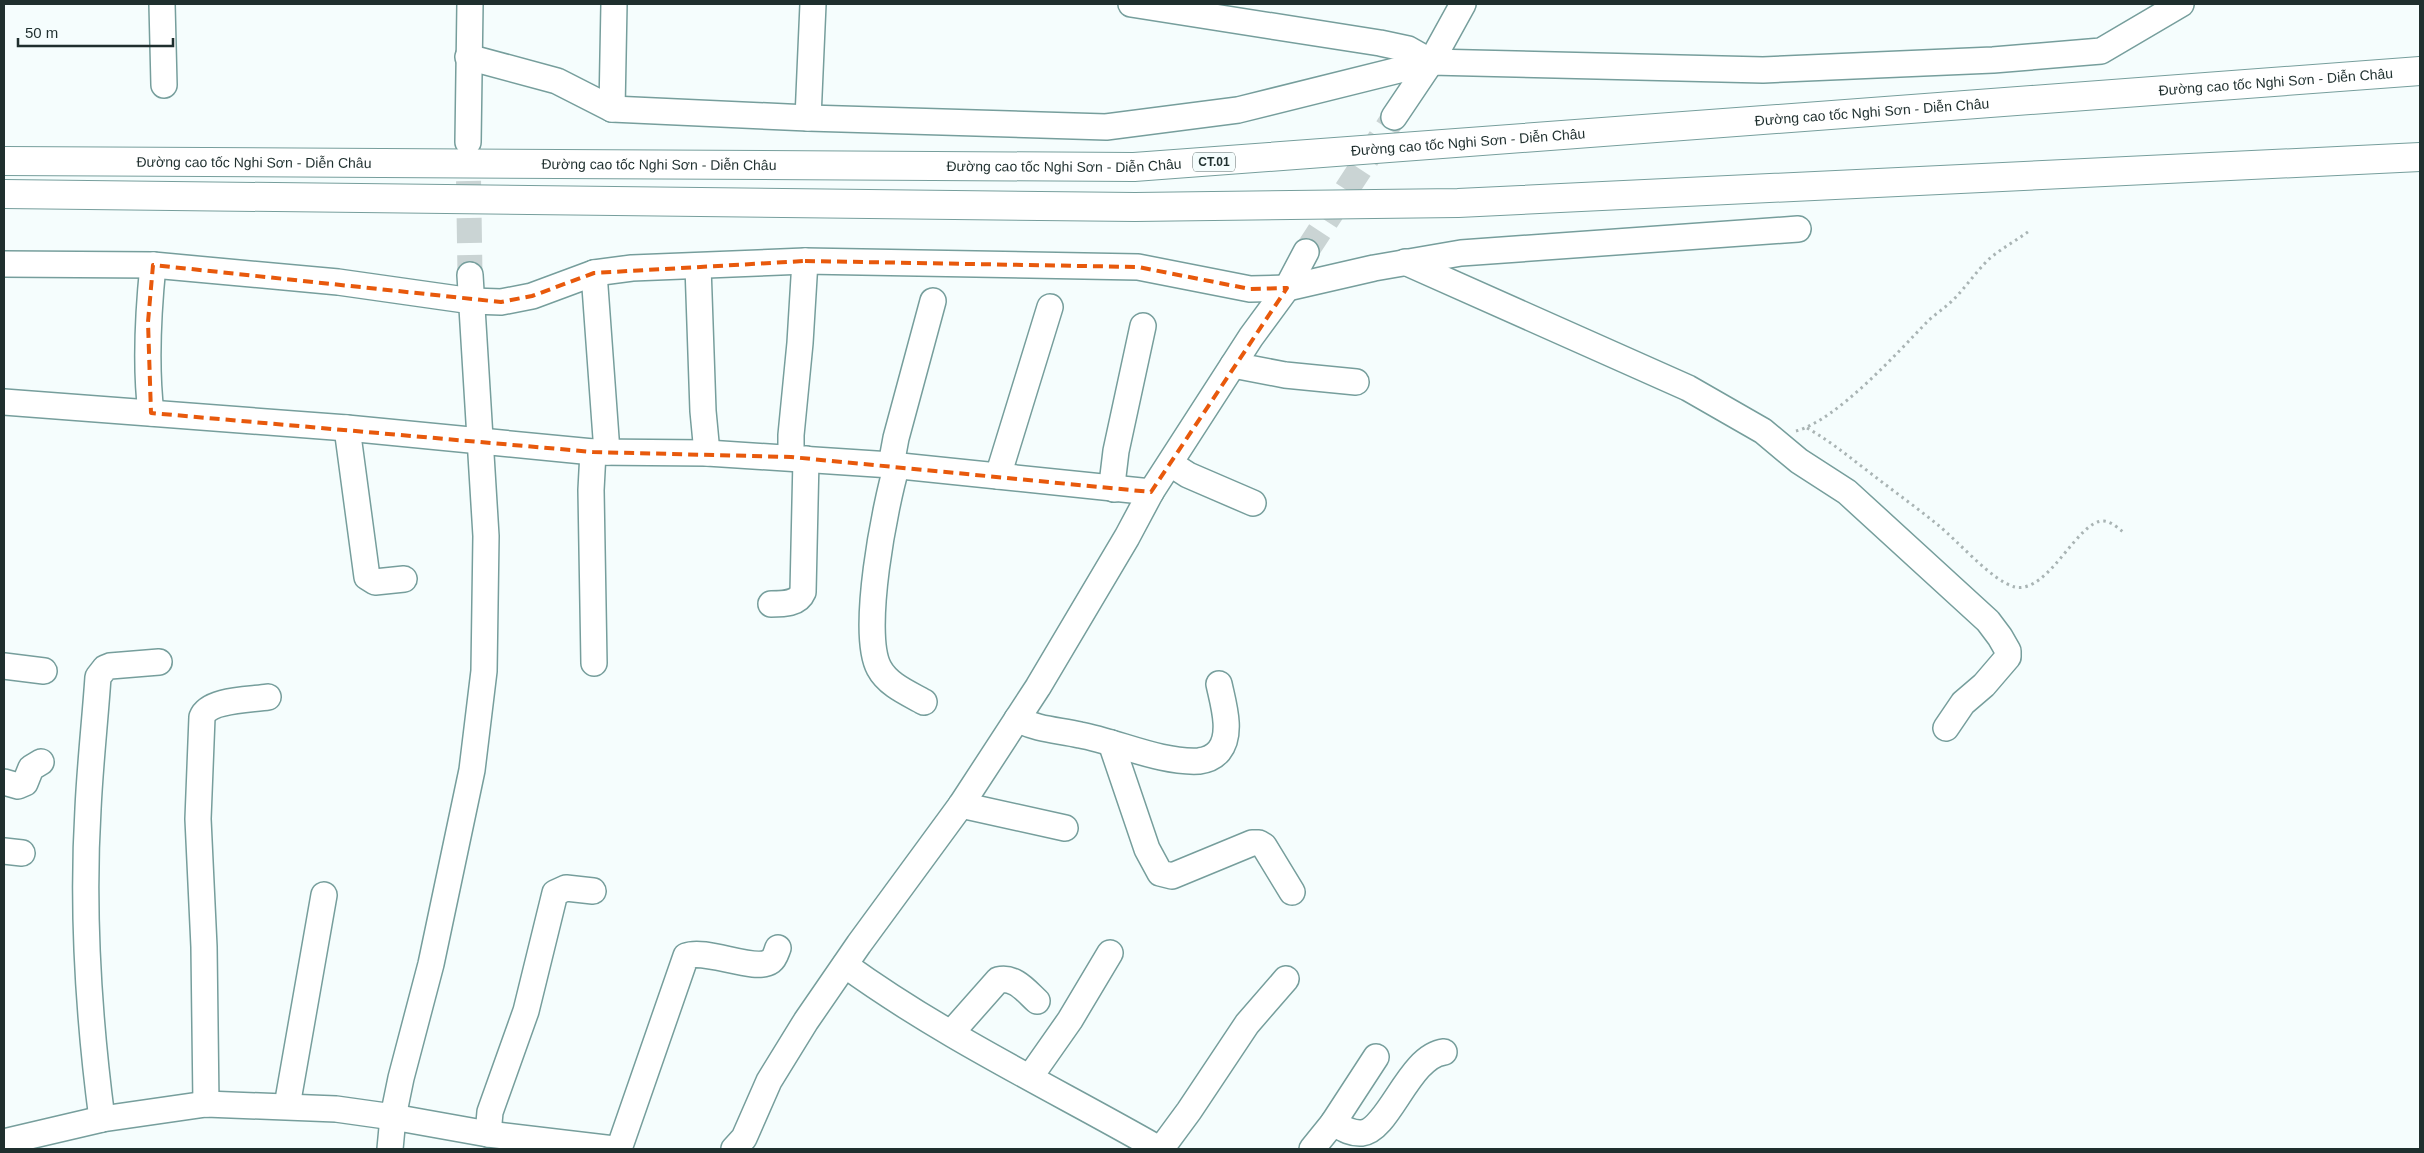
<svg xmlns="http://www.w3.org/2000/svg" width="2424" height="1153" font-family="Helvetica,sans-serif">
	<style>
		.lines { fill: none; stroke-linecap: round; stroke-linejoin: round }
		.minor-tunnel { stroke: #cad4d4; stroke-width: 25; stroke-dasharray: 25 12; stroke-linecap: butt }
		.minor-casing { stroke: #769e9c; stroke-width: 28 }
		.highway-casing { stroke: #769e9c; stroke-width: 30 }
		.path { stroke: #a9b4b4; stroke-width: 3; stroke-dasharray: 2.5 4; stroke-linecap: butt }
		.minor { stroke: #fff; stroke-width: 25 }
		.highway { stroke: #fff; stroke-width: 28 }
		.marked { fill: none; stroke: #e8590c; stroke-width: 4; stroke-dasharray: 10 6; stroke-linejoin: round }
		.labels { text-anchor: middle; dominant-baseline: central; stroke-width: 4; stroke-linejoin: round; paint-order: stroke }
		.shield { fill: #f5fdfd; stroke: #5f6d6c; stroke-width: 1 }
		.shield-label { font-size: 12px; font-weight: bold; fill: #1f2f2e }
		.street-label { font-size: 14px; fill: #1f2f2e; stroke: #f5fdfd }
	</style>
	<rect width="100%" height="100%" fill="#f5fdfd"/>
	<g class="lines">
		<g class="minor-tunnel">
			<path d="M468 144 470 275"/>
			<path d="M1306 252 1394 117"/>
		</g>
		<g class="minor-casing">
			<g id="minor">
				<path d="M162 4 164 85"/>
				<path d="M1131 4 1380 43 1408 49 1431 62"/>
				<path d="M468 57 557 81 612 109 808 118 1106 127 1238 110 1431 62 1763 70 1993 60 2101 51 2181 4"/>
				<path d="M612 109 614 4"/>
				<path d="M1394 117 1431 62 1463 4"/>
				<path d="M808 118 813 4"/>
				<path d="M468 142 470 4"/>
				<path d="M1405 262 1688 388 1763 431 1799 461 1847 492 1988 621 2000 637 2008 651V657L1984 685 1963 703 1946 728"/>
				<path d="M4 264 153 265 338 282 472 301 501 302 532 296 594 273 632 268 805 261 1138 267 1250 289 1287 288 1374 268 1461 253 1798 229"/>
				<path d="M698 266 703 411 707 453"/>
				<path d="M594 273 607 452"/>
				<path d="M1233 365 1285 375 1356 382"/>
				<path d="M4 402 347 428 593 452 707 453 891 465 1151 492"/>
				<path d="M151 413C145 364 148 314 153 265"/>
				<path d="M347 428 367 577 375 582 404 579"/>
				<path d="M593 452 591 490 594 663"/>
				<path d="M791 457V435L800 343 805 261"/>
				<path d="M1171 464 1188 475 1253 503"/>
				<path d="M891 465 896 438 933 301"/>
				<path d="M897 465C885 505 860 633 879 668 888 685 908 693 924 702"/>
				<path d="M998 476 1050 307"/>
				<path d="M1114 489 1113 476 1116 451 1143 326"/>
				<path d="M771 604C784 604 798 604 803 592L806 459"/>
				<path d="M4 666 44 671"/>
				<path d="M1017 719C1038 730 1058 730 1080 735 1118 742 1160 763 1199 761 1207 760 1214 757 1219 751 1233 734 1223 703 1219 684"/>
				<path d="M1111 743 1147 849 1160 873 1172 876 1252 843H1259L1264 846 1292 892"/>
				<path d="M4 782 18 786 25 783 31 768 41 762"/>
				<path d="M961 805 1065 828"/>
				<path d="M4 851 22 853"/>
				<path d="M845 965C943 1036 1054 1089 1159 1149"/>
				<path d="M952 1032 998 980C1015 976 1026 991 1037 1001"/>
				<path d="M1030 1077 1070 1020 1110 953"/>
				<path d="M206 1104 204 947 198 819 202 717C209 699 251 700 268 697"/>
				<path d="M287 1106 324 895"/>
				<path d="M102 1119C89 1020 82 909 88 809 90 765 95 721 98 677L105 668 110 666 159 662"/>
				<path d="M1333 1123C1342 1128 1351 1134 1362 1133 1389 1130 1409 1056 1444 1052"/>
				<path d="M488 1134 490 1112 526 1011 555 893 566 888 593 891"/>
				<path d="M4 1142 102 1119 206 1104 336 1109 393 1117 401 1078 431 964 472 770 484 671 486 536 470 275"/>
				<path d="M390 1149 393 1117 488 1134 614 1149"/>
				<path d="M619 1149 686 956C707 948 755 973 771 961 775 958 776 953 778 948"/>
				<path d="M734 1149 744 1138 769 1081 806 1021 859 944 961 805 1038 687 1127 537 1151 492 1251 337 1287 288 1306 252"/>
				<path d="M1161 1149 1189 1111 1247 1024 1286 979"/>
				<path d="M1312 1149 1333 1123 1376 1057"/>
			</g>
		</g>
		<g class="highway-casing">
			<g id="highway">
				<path id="s1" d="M4 161 1134 167 2420 71"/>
				<path d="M4 194 1135 207 1458 203 2420 157"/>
			</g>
		</g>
		<g class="path">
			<path d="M1807 428C1830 441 1848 456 1869 472 1892 490 1916 507 1938 525 1958 541 1992 581 2015 587 2049 594 2078 519 2104 521 2112 522 2118 528 2123 532"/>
			<path d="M1796 431C1837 420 1897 353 1927 322 1935 314 1945 308 1953 300 1966 287 1975 273 1988 260 2000 249 2016 241 2029 231"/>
		</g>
		<use href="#minor" class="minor"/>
		<use href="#highway" class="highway"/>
	</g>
	<path class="marked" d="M805 261 1138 267 1250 289 1287 288 1151 492 791 457 593 452 151 413 148 322 153 265 501 302 532 296 594 273Z"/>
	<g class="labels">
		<rect class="shield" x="1193" y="152.5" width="42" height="19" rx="4"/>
		<g class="shield-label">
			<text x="1214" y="162">CT.01</text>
		</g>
		<g class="street-label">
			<text stroke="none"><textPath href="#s1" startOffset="2275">Đường cao tốc Nghi Sơn - Diễn Châu</textPath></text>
			<text stroke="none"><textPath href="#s1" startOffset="1870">Đường cao tốc Nghi Sơn - Diễn Châu</textPath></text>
			<text stroke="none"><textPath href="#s1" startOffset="1465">Đường cao tốc Nghi Sơn - Diễn Châu</textPath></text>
			<text stroke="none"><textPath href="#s1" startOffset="250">Đường cao tốc Nghi Sơn - Diễn Châu</textPath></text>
			<text stroke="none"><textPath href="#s1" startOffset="655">Đường cao tốc Nghi Sơn - Diễn Châu</textPath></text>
			<text stroke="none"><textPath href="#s1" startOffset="1060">Đường cao tốc Nghi Sơn - Diễn Châu</textPath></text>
		</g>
	</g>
	<rect width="2424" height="1153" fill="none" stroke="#1f2f2e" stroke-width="10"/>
	<path d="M18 38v8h155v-8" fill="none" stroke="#1f2f2e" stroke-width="2.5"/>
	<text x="25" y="38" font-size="15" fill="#1f2f2e" stroke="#f5fdfd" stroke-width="4" paint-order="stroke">50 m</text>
</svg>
